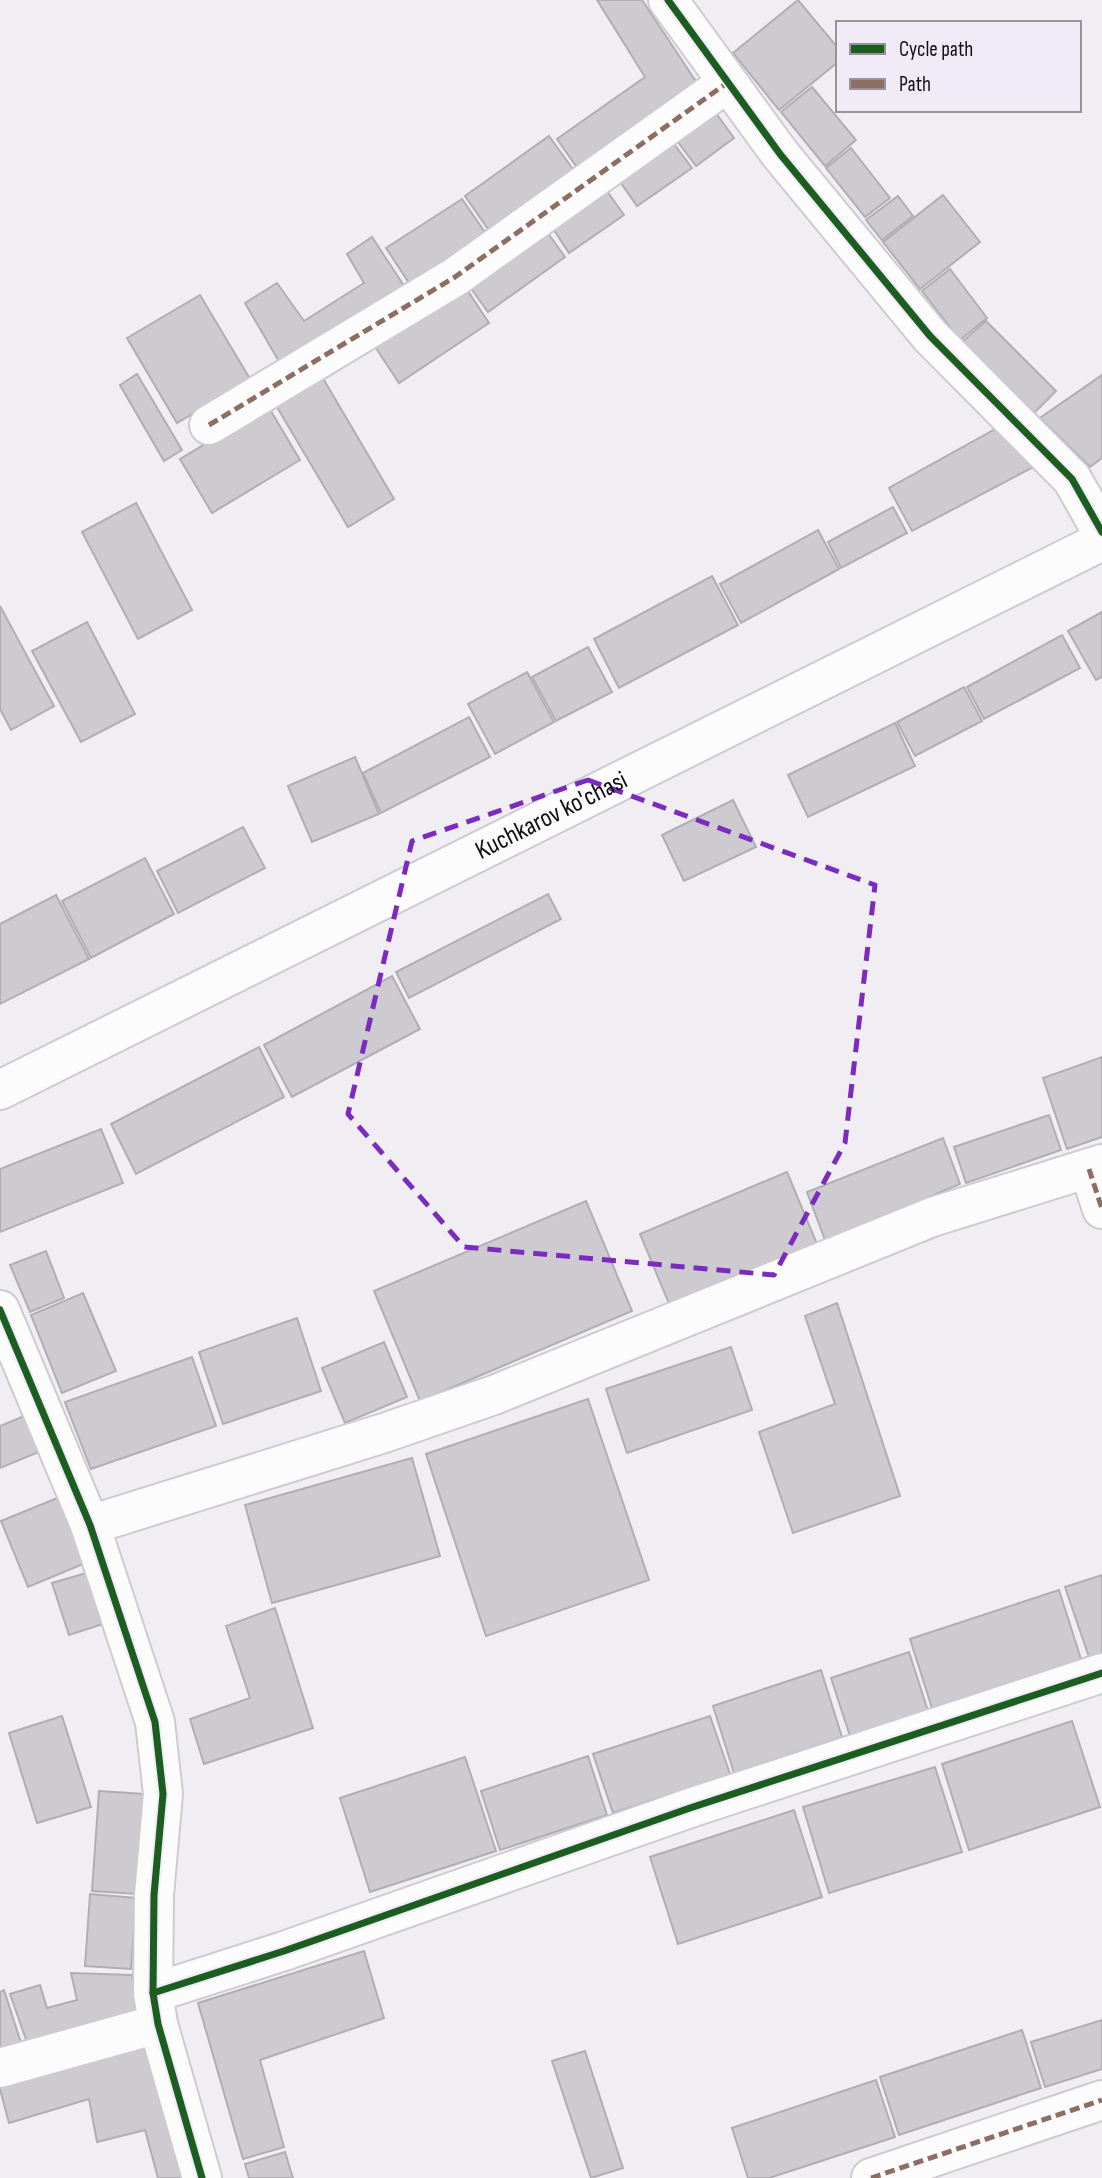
<svg xmlns="http://www.w3.org/2000/svg" width="1102" height="2178" font-family="'Sofia Sans Condensed',sans-serif">
	<style>
		.building { fill: #cdcbd0; stroke: #b0aeb3; stroke-width: 2 }
		.lines { fill: none; stroke-linecap: round; stroke-linejoin: round }
		.minor-casing { stroke: #cdcbcf; stroke-width: 42 }
		.major-casing { stroke: #cdcbcf; stroke-width: 42 }
		.minor { stroke: #fdfcfd; stroke-width: 38 }
		.major { stroke: #fdfcfd; stroke-width: 38 }
		.quiet { stroke: #8d6e63; stroke-width: 5; stroke-dasharray: 10 5; stroke-linecap: butt }
		.cycleway-casing { stroke: #f0ebf6; stroke-width: 11 }
		.cycleway { stroke: #1b5e20; stroke-width: 7 }
		.marked { fill: none; stroke: #7b2cbf; stroke-width: 5; stroke-dasharray: 14 9; stroke-linejoin: round }
		.labels { text-anchor: middle; dominant-baseline: central; stroke-width: 7; stroke-linejoin: round; paint-order: stroke }
		.street-label { font-size: 26px; fill: #110f13; stroke: #f0ebf6 }
	</style>
	<rect width="100%" height="100%" fill="#f0eef3"/>
	<g class="building">
		<path d="M597 0H642L701 89 583 176 557 139 645 77Z"/>
		<path d="M798 0 838 48V62L779 110 733 53Z"/>
		<path d="M812 87 856 140 825 166 781 112Z"/>
		<path d="M710 105 734 138 696 166 672 134Z"/>
		<path d="M549 136 580 179 495 239 465 196Z"/>
		<path d="M668 136 692 168 637 206 614 173Z"/>
		<path d="M851 148 890 198 865 217 826 168Z"/>
		<path d="M602 184 624 215 569 253 548 221Z"/>
		<path d="M943 195 980 242 920 289 883 242Z"/>
		<path d="M898 196 913 216 882 240 866 220Z"/>
		<path d="M462 199 491 241 415 292 386 248Z"/>
		<path d="M542 225 565 257 488 312 465 280Z"/>
		<path d="M372 237 410 295 284 370 245 303 277 283 304 321 364 283 347 254Z"/>
		<path d="M950 269 987 318 960 340 922 291Z"/>
		<path d="M462 282 489 323 399 383 372 342Z"/>
		<path d="M200 295 250 379 177 423 127 338Z"/>
		<path d="M986 321 1056 391 1034 413 962 342Z"/>
		<path d="M137 374 182 450 164 461 120 385Z"/>
		<path d="M321 375 394 499 348 527 274 402Z"/>
		<path d="M1102 375V458L1090 467 1040 418Z"/>
		<path d="M268 406 300 460 212 513 180 459Z"/>
		<path d="M999 427 1041 463 912 531 889 488Z"/>
		<path d="M136 503 192 610 138 639 82 532Z"/>
		<path d="M893 507 907 533 841 568 828 542Z"/>
		<path d="M818 530 839 569 741 623 720 584Z"/>
		<path d="M712 576 738 625 619 688 594 639Z"/>
		<path d="M0 606 54 706 11 730 0 709Z"/>
		<path d="M1102 612V677L1096 680 1068 631Z"/>
		<path d="M87 622 135 714 81 742 32 651Z"/>
		<path d="M1062 635 1080 668 984 719 967 687Z"/>
		<path d="M588 647 612 692 556 721 532 677Z"/>
		<path d="M527 672 554 722 495 754 468 704Z"/>
		<path d="M964 687 982 721 915 756 897 722Z"/>
		<path d="M469 717 490 757 381 813 363 773Z"/>
		<path d="M895 723 915 766 808 817 788 775Z"/>
		<path d="M355 757 379 814 312 842 288 786Z"/>
		<path d="M733 800 756 847 684 881 662 835Z"/>
		<path d="M243 827 265 868 178 913 157 871Z"/>
		<path d="M145 858 174 914 91 958 62 901Z"/>
		<path d="M548 894 561 919 409 998 396 972Z"/>
		<path d="M56 895 89 959 0 1004V924Z"/>
		<path d="M392 976 420 1029 292 1097 264 1045Z"/>
		<path d="M259 1047 284 1097 136 1174 111 1124Z"/>
		<path d="M1102 1057V1137L1067 1149 1043 1078Z"/>
		<path d="M1049 1115 1061 1150 966 1183 954 1147Z"/>
		<path d="M101 1129 123 1183 0 1232V1169Z"/>
		<path d="M943 1138 960 1184 825 1240 807 1192Z"/>
		<path d="M787 1172 817 1244 670 1306 640 1234Z"/>
		<path d="M586 1201 632 1311 420 1401 374 1291Z"/>
		<path d="M46 1251 64 1298 30 1312 10 1265Z"/>
		<path d="M83 1293 116 1371 62 1393 31 1315Z"/>
		<path d="M837 1303 900 1496 793 1533 759 1432 835 1404 805 1316Z"/>
		<path d="M297 1318 321 1391 223 1424 199 1352Z"/>
		<path d="M384 1342 407 1397 345 1423 322 1368Z"/>
		<path d="M731 1347 752 1410 627 1453 606 1389Z"/>
		<path d="M192 1357 216 1426 91 1469 65 1402Z"/>
		<path d="M588 1399 649 1580 486 1636 426 1454Z"/>
		<path d="M36 1411 51 1447 0 1468V1426Z"/>
		<path d="M412 1458 440 1556 272 1603 245 1505Z"/>
		<path d="M62 1496 88 1562 28 1587 1 1521Z"/>
		<path d="M93 1571 109 1622 69 1635 52 1583Z"/>
		<path d="M1102 1575V1653L1089 1657 1065 1587Z"/>
		<path d="M1059 1590 1081 1659 932 1708 910 1639Z"/>
		<path d="M275 1608 313 1728 204 1764 190 1719 250 1698 226 1626Z"/>
		<path d="M909 1652 928 1711 850 1736 831 1678Z"/>
		<path d="M821 1670 842 1737 734 1773 713 1706Z"/>
		<path d="M62 1716 91 1807 37 1823 9 1733Z"/>
		<path d="M710 1716 730 1774 613 1813 593 1754Z"/>
		<path d="M1072 1721 1100 1807 969 1850 942 1764Z"/>
		<path d="M588 1756 607 1815 500 1850 481 1791Z"/>
		<path d="M465 1757 496 1851 370 1892 340 1798Z"/>
		<path d="M935 1767 962 1852 829 1893 803 1807Z"/>
		<path d="M99 1791 144 1794 137 1894 92 1891Z"/>
		<path d="M794 1810 822 1897 678 1944 650 1857Z"/>
		<path d="M90 1894 136 1898 131 1969 85 1966Z"/>
		<path d="M364 1951 384 2018 260 2060 284 2147 243 2159 198 2003Z"/>
		<path d="M71 1973 132 1975 142 2019 29 2048 10 1994 40 1985 47 2008 77 2000Z"/>
		<path d="M4 1990 23 2049 0 2057V1992Z"/>
		<path d="M1102 2020V2069L1045 2087 1031 2042Z"/>
		<path d="M1022 2030 1041 2088 899 2135 880 2077Z"/>
		<path d="M149 2034 187 2178H158L145 2130 97 2142 89 2099 9 2123 0 2089V2075Z"/>
		<path d="M585 2051 623 2168 591 2178 552 2061Z"/>
		<path d="M876 2080 895 2137 769 2178H748L732 2128Z"/>
		<path d="M285 2152 293 2178H249L245 2164Z"/>
	</g>
	<g class="lines">
		<g class="minor-casing">
			<g id="minor">
				<path d="M668 0 780 154 930 336 1072 479 1102 532"/>
				<path d="M209 425 455 277 727 83"/>
				<path d="M1089 1169 1102 1209"/>
				<path d="M0 1310 90 1525 155 1722 163 1794 154 1895 153 1993 158 2024 202 2178"/>
				<path d="M90 1525 384 1433 494 1395 932 1217 1102 1164"/>
				<path d="M153 1993 284 1951 690 1808 1102 1673"/>
				<path d="M0 2068 158 2024"/>
				<path d="M871 2178 1102 2100"/>
			</g>
		</g>
		<g class="major-casing">
			<g id="major">
				<path id="s1" d="M0 1090 1102 541"/>
			</g>
		</g>
		<use href="#minor" class="minor"/>
		<use href="#major" class="major"/>
		<g class="quiet">
			<path d="M209 425 455 277 727 83"/>
			<path d="M1089 1169 1102 1209"/>
			<path d="M871 2178 1102 2100"/>
		</g>
		<g class="cycleway-casing">
			<g id="cycleway">
				<path d="M668 0 780 154 930 336 1072 479 1102 532"/>
				<path d="M0 1310 90 1525 155 1722 163 1794 154 1895 153 1993 158 2024 202 2178"/>
				<path d="M153 1993 284 1951 690 1808 1102 1673"/>
			</g>
		</g>
		<use href="#cycleway" class="cycleway"/>
	</g>
	<path class="marked" d="M588 780 875 885 845 1143 774 1275 464 1247 348 1114 412 841Z"/>
	<g class="labels">
		<g class="street-label">
			<text stroke="none"><textPath href="#s1" startOffset="616">Kuchkarov ko'chasi</textPath></text>
		</g>
	</g>
	<rect x="836" y="21" width="245" height="91" fill="#f0ebf6" stroke="#97939b" stroke-width="2"/>
	<rect x="850" y="44" width="35" height="10" fill="#1b5e20" stroke="#97939b" stroke-width="2"/>
	<text x="899" y="56" font-size="21" fill="#110f13">Cycle path</text>
	<rect x="850" y="79" width="35" height="10" fill="#8d6e63" stroke="#97939b" stroke-width="2"/>
	<text x="899" y="91" font-size="21" fill="#110f13">Path</text>
</svg>
